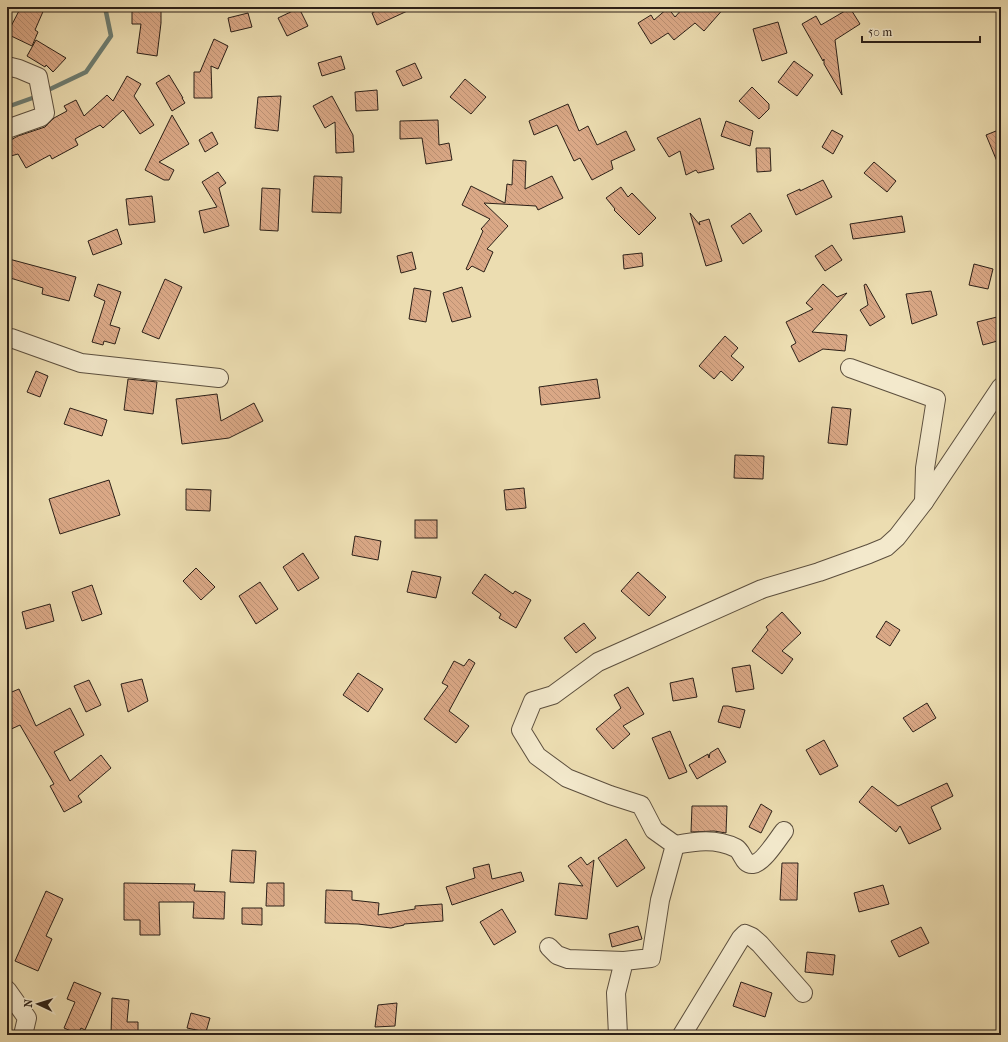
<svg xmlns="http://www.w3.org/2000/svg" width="1008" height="1042" font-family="'IM FELL French Canon',serif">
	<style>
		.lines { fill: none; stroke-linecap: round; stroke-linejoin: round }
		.stream { stroke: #6d7d72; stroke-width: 4.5 }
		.building { fill: url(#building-back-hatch); stroke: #2c2018 }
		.street-casing { stroke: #5c4f3e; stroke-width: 20 }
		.street { stroke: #f3e9cc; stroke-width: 18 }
	</style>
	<defs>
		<pattern id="building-back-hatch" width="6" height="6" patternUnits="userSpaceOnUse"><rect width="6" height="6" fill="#daa886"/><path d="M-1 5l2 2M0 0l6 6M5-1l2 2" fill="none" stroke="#bb9073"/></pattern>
	</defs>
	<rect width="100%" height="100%" fill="#ecddb1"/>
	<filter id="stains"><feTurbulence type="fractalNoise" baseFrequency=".005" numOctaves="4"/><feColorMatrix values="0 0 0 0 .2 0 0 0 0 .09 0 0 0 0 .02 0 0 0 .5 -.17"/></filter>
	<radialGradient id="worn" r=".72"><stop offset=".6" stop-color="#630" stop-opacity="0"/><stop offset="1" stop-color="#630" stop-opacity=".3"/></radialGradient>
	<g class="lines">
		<g class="stream">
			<path d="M44 92 86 72 111 36 105 7"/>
			<path d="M7 107 38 96"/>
		</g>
	</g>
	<g class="building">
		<path d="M21 7H45L35 30 38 32 32 46 7 34Z"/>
		<path d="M132 7H161V23L157 56 137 53 141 24H132Z"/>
		<path d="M384 7H416L377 25 372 13Z"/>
		<path d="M684 7H725L704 31 695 23 674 40 668 33 651 44 638 23 651 15 654 20 668 8 675 17Z"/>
		<path d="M299 8 308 26 287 36 278 18Z"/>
		<path d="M850 8 860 24 835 40 842 95 824 64V59L823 61 802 24 816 16 821 25Z"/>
		<path d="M248 13 252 27 231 32 228 18Z"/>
		<path d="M778 22 787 53 762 61 753 29Z"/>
		<path d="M214 39 228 46 218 69 211 66 212 98H194V72H200Z"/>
		<path d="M36 40 66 58 53 72 46 65 45 67 27 56Z"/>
		<path d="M341 56 345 69 322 76 318 63Z"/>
		<path d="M794 61 813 75 797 96 778 82Z"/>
		<path d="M415 63 422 78 403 86 396 71Z"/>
		<path d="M169 75 183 98H182L185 103 172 111 156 83Z"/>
		<path d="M127 76 141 84 134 96 154 125 140 134 123 110 103 128 100 125 75 139 78 145 52 159 50 155 26 168 18 154 7 157V142L18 136 45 127 54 118 67 111 64 106 76 100 84 116 107 95 113 101Z"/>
		<path d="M465 79 486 97 471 114 450 97Z"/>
		<path d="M752 87 769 104V109L759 119 739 101Z"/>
		<path d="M377 90 378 110 356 111 355 92Z"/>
		<path d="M281 96 278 131 255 128 258 97Z"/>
		<path d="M332 96 353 135 354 152 336 153 335 122 325 128 313 106Z"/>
		<path d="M568 104 579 131 588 126 597 145 626 131 635 150 611 161 613 169 592 180 580 158 574 161 557 125 534 135 529 121Z"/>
		<path d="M172 115 189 144 159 162 174 170 169 180H164L145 170Z"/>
		<path d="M700 118 714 169 698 173 696 170 686 175 680 151 669 157 657 138Z"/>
		<path d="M438 120 439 145 449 143 452 160 426 164 422 138 400 139V121Z"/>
		<path d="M726 121 753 131 750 146 721 136Z"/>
		<path d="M1001 129V171L986 135Z"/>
		<path d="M832 130 843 136 833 154 822 147Z"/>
		<path d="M212 132 218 144 205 152 199 140Z"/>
		<path d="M756 148H770L771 171 757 172Z"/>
		<path d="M513 160 526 161 525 189 552 176 563 198 538 210 536 206 484 203 508 226 487 249 493 252 484 272 472 266 468 270 466 269 483 231 481 229 490 219 462 205 471 186 505 203 507 184 512 185Z"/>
		<path d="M874 162 896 181 887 192 864 173Z"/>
		<path d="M218 172 226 183 219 188 229 226 204 233 199 211 217 207 202 182Z"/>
		<path d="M314 176 342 177 341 213 312 212Z"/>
		<path d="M823 180 832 197 796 215 787 195 800 189V191Z"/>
		<path d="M621 187 628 197 632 193 656 218 639 235 614 210 615 209 606 198Z"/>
		<path d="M262 188 280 189 278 231 260 230Z"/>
		<path d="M152 196 155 222 129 225 126 199Z"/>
		<path d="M690 213 700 225 699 222 709 219 722 261 706 266Z"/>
		<path d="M750 213 762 231 743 244 731 226Z"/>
		<path d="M902 216 905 232 853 239 850 224Z"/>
		<path d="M117 229 122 244 93 255 88 241Z"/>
		<path d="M832 245 842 260 825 271 815 256Z"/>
		<path d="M412 252 416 269 401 273 397 256Z"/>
		<path d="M642 253 643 266 624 269 623 255Z"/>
		<path d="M9 259 76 277 69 301 42 294 43 288 7 277V267Z"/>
		<path d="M974 264 993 269 988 289 969 285Z"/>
		<path d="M165 279 182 287 159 339 142 332Z"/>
		<path d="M98 284 121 292 110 325 120 328 115 344 104 341 103 345 92 342 105 301 94 296Z"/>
		<path d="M823 284 837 297 847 293 812 332 847 335 845 351 823 349 799 362 791 346 796 343 786 322 813 309 806 303Z"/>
		<path d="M866 284 885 317 870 326 860 310 868 305 864 285Z"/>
		<path d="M462 287 471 317 452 322 443 293Z"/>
		<path d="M414 288 431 291 426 322 409 319Z"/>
		<path d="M931 291 937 315 912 324 906 294Z"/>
		<path d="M1001 316V340L983 345 977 322Z"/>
		<path d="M725 336 738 348 731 356 744 367 732 381 721 371 714 379 699 366Z"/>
		<path d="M36 371 48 376 40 397 27 392Z"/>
		<path d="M128 379 157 382 153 414 124 410Z"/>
		<path d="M597 379 600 398 541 405 539 387Z"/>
		<path d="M217 394 221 421 254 403 263 421 229 438 182 444 176 399Z"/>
		<path d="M832 407 851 409 847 445 828 443Z"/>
		<path d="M70 408 107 420 102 436 64 424Z"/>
		<path d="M735 455 764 456 763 479 734 478Z"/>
		<path d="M109 480 120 515 60 534 49 499Z"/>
		<path d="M524 488 526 508 506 510 504 490Z"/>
		<path d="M186 489 211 490 210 511 186 510Z"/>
		<rect x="415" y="520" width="22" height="18"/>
		<path d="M355 536 381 541 378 560 352 555Z"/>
		<path d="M303 553 319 578 298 591 283 567Z"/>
		<path d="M196 568 215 587 201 600 183 581Z"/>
		<path d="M412 571 441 577 436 598 407 592Z"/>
		<path d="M638 572 666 597 649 616 621 591Z"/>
		<path d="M485 574 513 594 515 591 531 600 516 628 499 618 501 614 472 593Z"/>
		<path d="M260 582 278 609 256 624 239 596Z"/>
		<path d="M92 585 102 614 82 621 72 592Z"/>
		<path d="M50 604 54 621 26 629 22 612Z"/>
		<path d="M782 612 801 633 782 651 793 659 782 674 752 651 768 630 766 627Z"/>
		<path d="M886 621 900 630 890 646 876 637Z"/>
		<path d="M584 623 596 638 576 653 564 638Z"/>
		<path d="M469 659 475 663 449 711 469 726 456 743 424 719 448 686 442 683 454 661 464 666Z"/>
		<path d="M750 665 754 689 736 692 732 668Z"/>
		<path d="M358 673 383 689 368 712 343 695Z"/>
		<path d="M693 678 697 697 673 701 670 683Z"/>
		<path d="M142 679 148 701 128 712 121 684Z"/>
		<path d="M89 680 101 705 86 712 74 686Z"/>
		<path d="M628 687 644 714 623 726 630 734 613 749 596 729 621 708 614 695Z"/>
		<path d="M19 689 36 726 70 708 84 735 54 752 70 781 101 755 111 768 78 796 82 802 64 812 50 786 54 784 20 725 7 731V694Z"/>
		<path d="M927 703 936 718 913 732 903 718Z"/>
		<path d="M723 706H728L745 710 740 728 718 722Z"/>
		<path d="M670 731 687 772 669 779 652 738Z"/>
		<path d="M824 740 838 766 820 775 806 750Z"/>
		<path d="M718 748 726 762 697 779 689 765 708 754 709 758 710 753Z"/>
		<path d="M947 783 953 796 931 807 941 829 909 844 900 826 896 832 859 802 872 786 898 806Z"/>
		<path d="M761 804 772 811 761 833 749 827Z"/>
		<path d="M692 806H727L726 833 714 831 691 832Z"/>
		<path d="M626 839 645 868 617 887 598 858Z"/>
		<path d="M232 850 256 851 254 883 230 882Z"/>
		<path d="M581 857 587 865 594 860 587 919 555 915 559 883 583 886 568 866Z"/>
		<path d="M782 863H798L797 900H780Z"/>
		<path d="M489 864 492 879 521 872 524 881 452 905 446 887 475 878 473 868Z"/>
		<path d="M124 883 195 884 194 891 225 892 224 919 193 918 194 902H159L160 935H140V920H124Z"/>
		<path d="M267 883H284V906H266Z"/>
		<path d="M883 885 889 904 859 912 854 893Z"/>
		<path d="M326 890 352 891V900L379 903 378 915 415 909V906L442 904 443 921 404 924V925L391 928 358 924 325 923Z"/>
		<path d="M46 891 63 899 46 936 52 939 38 971 15 961Z"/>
		<path d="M242 908H262V925L242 924Z"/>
		<path d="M502 909 516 932 494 945 480 922Z"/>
		<path d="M638 926 642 939 612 947 609 934Z"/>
		<path d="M921 927 929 943 899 957 891 941Z"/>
		<path d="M807 952 835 955 833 975 805 972Z"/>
		<path d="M74 982 101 993 85 1030 81 1028 78 1034 64 1028 75 1002 67 999Z"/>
		<path d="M741 982 772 993 765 1017 733 1006Z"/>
		<path d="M112 998 129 1000 127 1022H138V1035H111Z"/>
		<path d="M397 1003 395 1026 375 1027 378 1005Z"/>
		<path d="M191 1013 210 1018 206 1032 187 1028Z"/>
	</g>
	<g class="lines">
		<g class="street-casing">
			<g id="street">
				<path d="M7 66 19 69 38 77 45 113 41 117 7 129"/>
				<path d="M7 338H11L81 363 219 378"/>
				<path d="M850 368 936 399 925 468 924 502"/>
				<path d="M675 845C696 841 716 838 736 848 743 852 743 865 753 864 763 863 777 840 784 831"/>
				<path d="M549 947 557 955 568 959 624 961"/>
				<path d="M7 990 27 1018 23 1035"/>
				<path d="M618 1035 616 993 624 961 651 958 660 900 675 845 654 830 641 805 610 795 567 778 537 756 521 730 533 701 553 695 598 662 762 589 819 572 869 554 886 547 897 537 924 502 1001 387"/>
				<path d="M682 1035 741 938 745 934 752 937 760 944 803 993"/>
			</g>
		</g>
		<use href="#street" class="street"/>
	</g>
	<rect width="1008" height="1042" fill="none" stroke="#ecddb1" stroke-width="24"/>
	<rect x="8" y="8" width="992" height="1026" fill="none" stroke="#2c2018" stroke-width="2"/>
	<rect x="12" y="12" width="984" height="1018" fill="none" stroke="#2c2018"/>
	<g transform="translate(38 1004) rotate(274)" stroke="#f3e9cc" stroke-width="3" paint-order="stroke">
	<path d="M0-3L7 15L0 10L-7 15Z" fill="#2c2018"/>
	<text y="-6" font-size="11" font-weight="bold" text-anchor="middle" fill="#2c2018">N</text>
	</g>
	<path d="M862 36v6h118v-6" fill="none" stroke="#2c2018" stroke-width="2"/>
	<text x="868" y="36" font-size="12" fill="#2c2018" stroke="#f3e9cc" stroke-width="3" paint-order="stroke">50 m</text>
	<rect width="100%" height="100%" filter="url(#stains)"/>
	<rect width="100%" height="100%" fill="url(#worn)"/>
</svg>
